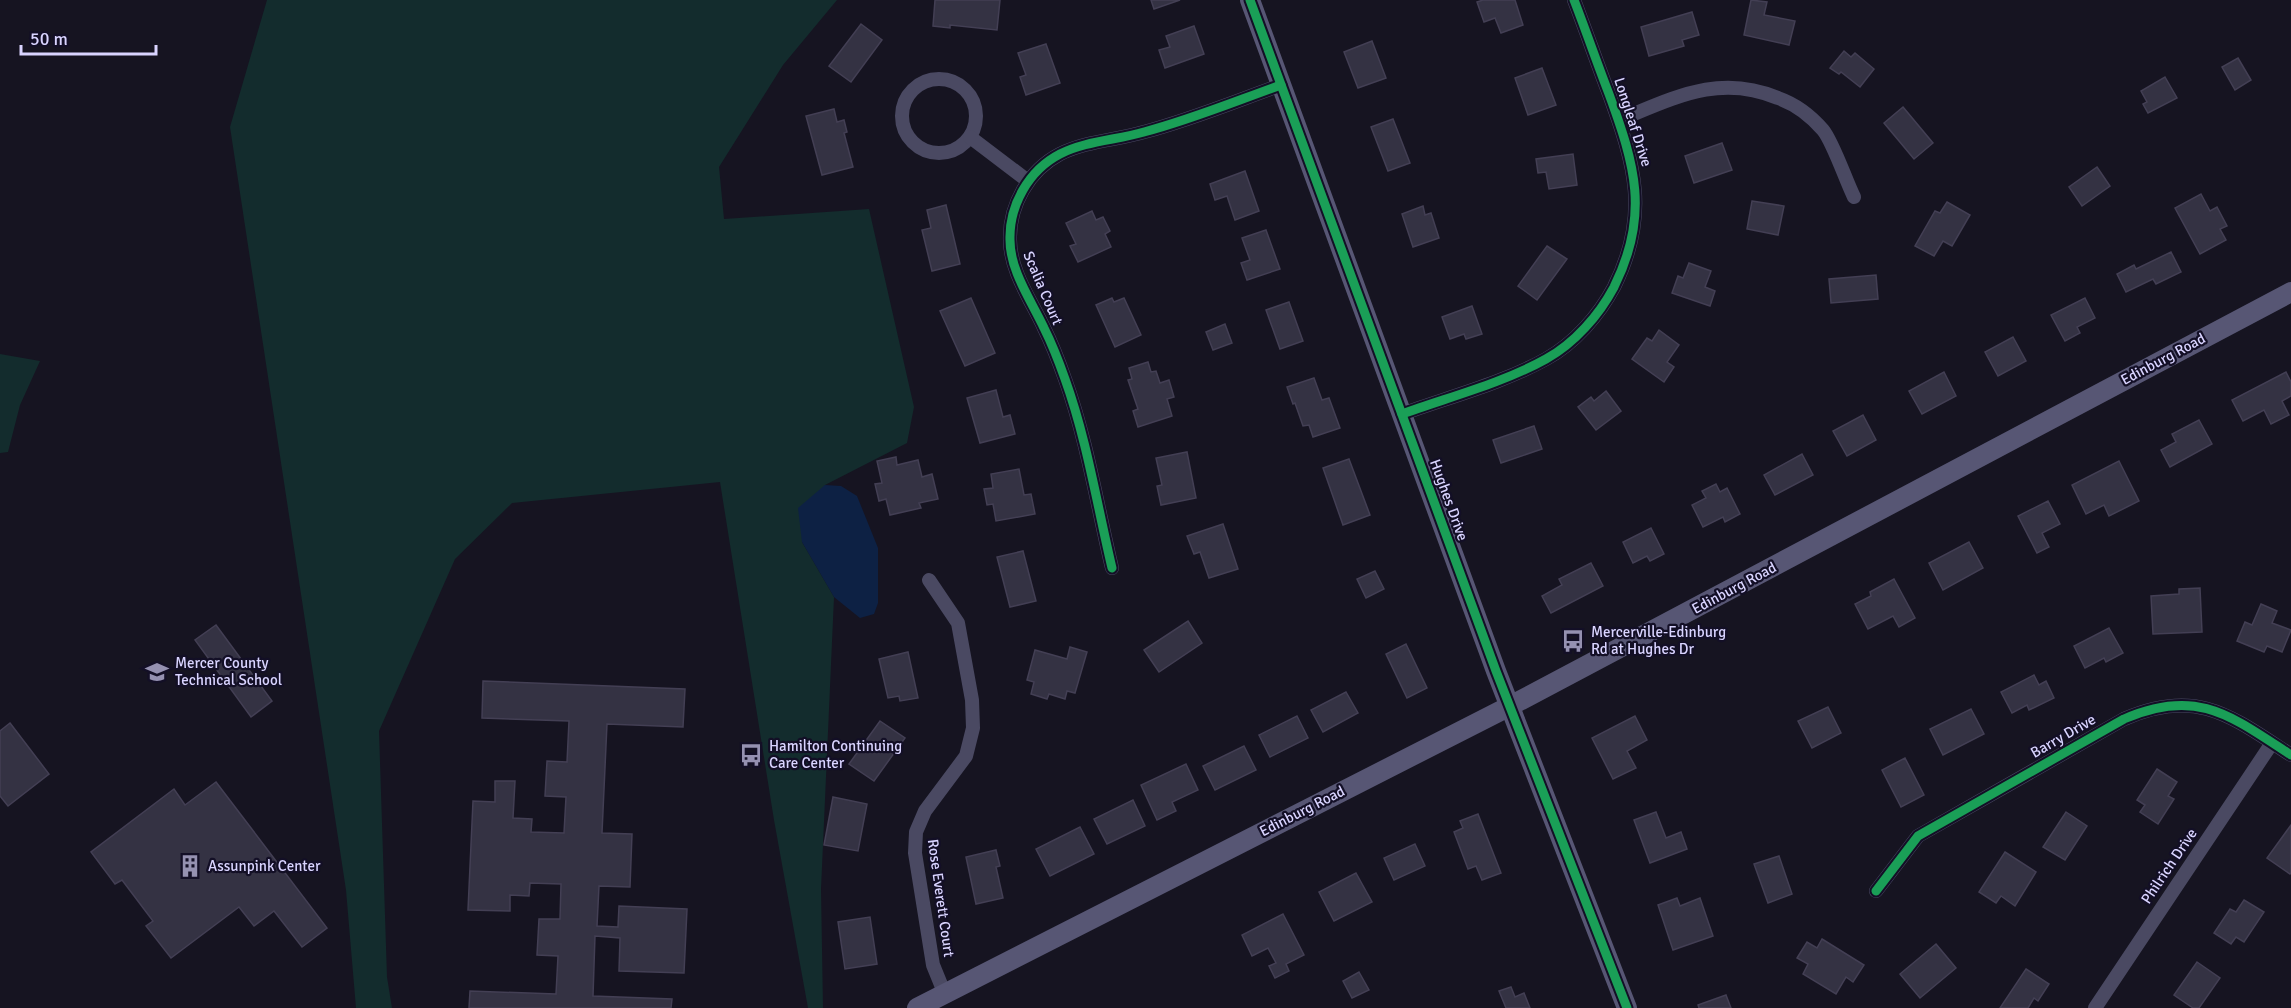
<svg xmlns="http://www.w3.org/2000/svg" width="2291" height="1008" font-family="Signika,sans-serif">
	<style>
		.green { fill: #132c2d }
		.water { fill: #0d2144 }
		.building { fill: #343243; stroke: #433f54; stroke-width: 1.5 }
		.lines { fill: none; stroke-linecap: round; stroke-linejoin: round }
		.street { stroke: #4a4962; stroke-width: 14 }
		.secondary { stroke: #575674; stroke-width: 20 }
		.cycleway-casing { stroke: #130f26; stroke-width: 13 }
		.cycleway { stroke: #1a9f57; stroke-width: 9 }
		.labels { text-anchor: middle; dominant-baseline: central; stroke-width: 4.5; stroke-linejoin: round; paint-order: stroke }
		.street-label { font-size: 15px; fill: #d9d4ff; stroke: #130f26 }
		.poi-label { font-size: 15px; fill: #d9d4ff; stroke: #130f26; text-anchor: start }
	</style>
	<rect width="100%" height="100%" fill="#161421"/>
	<g class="green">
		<path d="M267 0H837L783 65 719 167 724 219 869 209 914 407 907 443 825 485 802 542 834 597 821 889 823 1008H808L774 820 720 482 512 503 455 559 379 731 387 977 392 1008H356L346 890 230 127Z"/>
		<path d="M0 354 40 361 20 405 8 452 0 453Z"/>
	</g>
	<path class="water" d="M825 485 841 486 857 496 878 548V603L874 614 860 618 834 597 802 542 798 508Z"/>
	<g class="building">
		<path d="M935 0H1000L997 30 950 25V28L933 26Z"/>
		<path d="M1151 0H1180L1154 9Z"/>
		<path d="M1483 0H1515L1523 25 1501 33 1495 18 1484 22 1477 2Z"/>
		<path d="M1751 0 1767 2 1764 15 1795 21 1789 45 1744 35Z"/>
		<path d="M1692 12 1699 35 1682 40 1684 46 1649 56 1641 27Z"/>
		<path d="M861 24 882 40 851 82 829 66Z"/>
		<path d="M1194 26 1204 54 1165 68 1159 50 1170 47 1166 36Z"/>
		<path d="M1372 41 1386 78 1358 88 1344 52Z"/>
		<path d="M1046 44 1060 83 1026 95 1020 77 1026 75 1018 53Z"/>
		<path d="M1844 51 1851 57 1855 53 1874 69 1860 87 1841 72 1839 74 1830 68Z"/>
		<path d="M2238 58 2251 80 2235 90 2222 67Z"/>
		<path d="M1542 68 1556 105 1528 115 1515 78Z"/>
		<path d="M2165 77 2177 98 2148 113 2143 104 2147 102 2141 91Z"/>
		<path d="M1903 107 1933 143 1914 159 1884 123Z"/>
		<path d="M834 109 837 122 844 120 847 132 844 133 853 167 822 175 806 116Z"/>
		<path d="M1393 119 1410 163 1388 171 1371 127Z"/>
		<path d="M1722 143 1732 170 1694 183 1685 156Z"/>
		<path d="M1573 154 1577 185 1549 189 1546 172 1538 173 1536 159Z"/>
		<path d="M2097 167 2110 186 2082 206 2069 187Z"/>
		<path d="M1245 171 1259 211 1235 220 1227 196 1215 200 1210 184Z"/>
		<path d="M2201 194 2210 211 2217 207 2227 226 2220 229 2226 240 2200 254 2175 208Z"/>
		<path d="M1752 201 1784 206 1778 235 1747 229Z"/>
		<path d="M1947 202 1970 215 1952 246 1943 241 1934 256 1915 246 1935 211 1940 213Z"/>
		<path d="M946 205 960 264 932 271 922 230 931 228 927 210Z"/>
		<path d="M1423 206 1425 215 1431 213 1439 238 1413 247 1402 214Z"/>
		<path d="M1092 211 1096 220 1103 217 1110 231 1105 234 1111 247 1078 262 1070 246 1076 244 1066 223Z"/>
		<path d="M1266 230 1280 269 1247 280 1241 263 1250 260 1242 238Z"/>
		<path d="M1547 246 1567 259 1537 300 1518 286Z"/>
		<path d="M2171 252 2181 272 2156 284 2153 279 2126 292 2117 274 2134 265 2136 269Z"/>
		<path d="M1689 263 1711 271 1705 287 1715 291 1710 306 1672 293 1678 276 1683 278Z"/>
		<path d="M1876 275 1878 299 1831 303 1829 279Z"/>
		<path d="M971 298 995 353 965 366 940 311Z"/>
		<path d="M1112 298 1114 302 1124 298 1141 335 1115 347 1096 305Z"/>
		<path d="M2085 298 2095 318 2077 327 2080 333 2065 341 2051 315Z"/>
		<path d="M1289 302 1303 341 1280 349 1266 310Z"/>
		<path d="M1472 306 1482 334 1466 339 1464 334 1450 339 1442 317Z"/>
		<path d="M1225 324 1232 343 1213 350 1206 332Z"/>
		<path d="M1659 330 1679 345 1667 362 1674 367 1664 382 1632 359 1647 338 1652 341Z"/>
		<path d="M2013 337 2026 361 1998 376 1985 352Z"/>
		<path d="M1148 362 1151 372 1156 371 1160 383 1169 380 1174 397 1167 399 1172 416 1138 427 1133 411 1138 409 1128 380 1132 379 1129 368Z"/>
		<path d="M1944 372 1956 396 1922 414 1909 391Z"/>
		<path d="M2286 372 2291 382V396L2282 401 2289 415 2271 424 2264 410 2243 421 2232 400Z"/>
		<path d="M1314 378 1322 400 1329 398 1340 428 1313 437 1309 425 1303 426 1295 403 1293 404 1287 387Z"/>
		<path d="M996 390 1003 417 1010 415 1015 434 980 443 967 398Z"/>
		<path d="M1606 391 1621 411 1596 430 1578 407 1591 397 1594 401Z"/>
		<path d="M1863 415 1876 440 1847 456 1833 431Z"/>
		<path d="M2199 420 2212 444 2170 467 2161 450 2176 442 2172 434Z"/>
		<path d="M1534 426 1542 449 1501 463 1493 440Z"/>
		<path d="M1187 452 1196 498 1161 505 1157 486 1162 485 1156 458Z"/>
		<path d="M1802 454 1813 475 1775 495 1764 475Z"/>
		<path d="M896 457 897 465 918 460 922 477 932 474 938 499 919 503 921 508 890 515 886 499 879 501 875 484 882 483 877 461Z"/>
		<path d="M1349 459 1370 515 1343 525 1323 468Z"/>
		<path d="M2119 461 2139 501 2109 516 2104 505 2086 514 2072 485Z"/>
		<path d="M1019 469 1024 495 1031 494 1035 514 996 521 993 504 987 505 984 489 993 488 991 474Z"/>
		<path d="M1716 484 1720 492 1727 488 1740 514 1725 522 1723 517 1703 527 1692 505 1706 498 1702 491Z"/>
		<path d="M2048 501 2060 524 2042 533 2049 547 2037 553 2018 516Z"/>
		<path d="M1223 524 1238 569 1209 578 1200 552 1194 554 1187 536Z"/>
		<path d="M1651 528 1664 554 1650 561 1647 556 1633 563 1623 542Z"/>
		<path d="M1969 542 1983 568 1943 590 1929 563Z"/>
		<path d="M1023 551 1036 601 1010 607 997 557Z"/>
		<path d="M1591 563 1603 586 1551 613 1542 596 1562 585 1559 579Z"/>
		<path d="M1375 571 1384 589 1366 598 1357 579Z"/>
		<path d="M1894 579 1915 618 1899 627 1893 616 1868 629 1855 604 1871 596 1870 592Z"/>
		<path d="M2200 588 2202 632 2153 634 2151 596 2179 594V589Z"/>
		<path d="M2261 604 2277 611 2272 623 2291 630 2282 652 2267 646 2264 652 2237 641 2245 622 2252 625Z"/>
		<path d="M1188 621 1202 643 1159 672 1144 650Z"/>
		<path d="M216 625 272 701 251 717 195 640Z"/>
		<path d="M2109 628 2123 653 2106 662 2104 658 2085 668 2074 646Z"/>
		<path d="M1406 644 1427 688 1407 698 1386 654Z"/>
		<path d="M1070 647 1087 652 1075 693 1067 691 1065 699 1049 694 1047 699 1031 694 1034 682 1027 680 1035 650 1067 659Z"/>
		<path d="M908 652 918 698 900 701 899 696 888 698 879 659Z"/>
		<path d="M2034 675 2039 685 2046 681 2054 698 2029 710 2027 705 2012 713 2001 692Z"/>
		<path d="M483 681 685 689 683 727 607 724 602 833 632 834 630 887 599 886 597 926 618 927 619 906 687 909 684 973 619 971 620 938 595 936 593 996 672 999 671 1008H469L470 991 556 994 558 956 537 955 539 919H560L561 884 530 883 529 896 510 895V911L468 910 473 801 495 802V781H515L513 818 532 819 531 832 564 833 566 797 545 796 547 761 567 762 569 721 482 718Z"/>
		<path d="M1346 692 1358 713 1323 732 1311 710Z"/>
		<path d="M1828 707 1841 733 1812 748 1798 721Z"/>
		<path d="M1971 709 1984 734 1943 755 1930 729Z"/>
		<path d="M1297 716 1308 738 1270 757 1259 735Z"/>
		<path d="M1635 716 1647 740 1627 751 1636 768 1613 779 1592 738Z"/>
		<path d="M880 721 905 738 874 781 849 764Z"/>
		<path d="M10 723 49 774 8 806 0 796V731Z"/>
		<path d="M1244 746 1256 770 1215 790 1203 766Z"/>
		<path d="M1905 758 1924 795 1901 807 1882 770Z"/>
		<path d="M1186 764 1198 790 1172 802 1176 811 1157 820 1141 785Z"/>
		<path d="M2157 769 2177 782 2168 796 2174 799 2158 824 2140 812 2145 805 2137 800Z"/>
		<path d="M216 782 327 928 302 947 274 911 254 926 239 907 171 958 146 926 153 921 122 880 115 884 91 852 174 789 185 805Z"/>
		<path d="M833 797 867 804 858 851 824 845Z"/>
		<path d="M1133 800 1145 826 1107 844 1094 819Z"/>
		<path d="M1656 812 1666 838 1681 832 1687 849 1650 863 1634 820Z"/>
		<path d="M2066 812 2087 826 2065 860 2043 847Z"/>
		<path d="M1478 814 1501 873 1482 880 1476 866 1468 869 1454 832 1463 828 1460 821Z"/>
		<path d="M2291 825V873L2290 874 2267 858Z"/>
		<path d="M1080 827 1094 854 1050 876 1036 849Z"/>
		<path d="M1415 844 1425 866 1394 880 1384 858Z"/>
		<path d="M996 850 1000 866 996 867 1003 898 976 904 966 857Z"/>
		<path d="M2005 852 2036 872 2015 906 2001 896 1996 903 1979 892Z"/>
		<path d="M1779 856 1792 894 1768 903 1754 864Z"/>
		<path d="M1356 873 1372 902 1334 921 1319 892Z"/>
		<path d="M1677 898 1680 906 1700 898 1713 936 1673 950 1658 905Z"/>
		<path d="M2244 900 2264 912 2244 942 2236 937 2231 944 2214 933 2230 909 2236 912Z"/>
		<path d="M1283 914 1304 955 1286 964 1289 971 1275 978 1269 966 1276 963 1268 948 1252 956 1242 935Z"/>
		<path d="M870 917 877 964 845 969 838 922Z"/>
		<path d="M1822 939 1864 965 1853 982 1846 977 1836 994 1803 974 1808 964 1797 958 1807 942 1817 948Z"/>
		<path d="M1936 944 1956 968 1920 998 1900 974Z"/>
		<path d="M2197 962 2220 978 2199 1008H2193L2174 995Z"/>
		<path d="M2026 969 2049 984 2038 1001 2034 998 2028 1008H2000Z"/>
		<path d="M1359 972 1369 990 1352 998 1343 981Z"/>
		<path d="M1511 987 1515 997 1524 993 1530 1008H1506L1499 991Z"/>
		<path d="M1726 995 1731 1008H1699L1698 1005Z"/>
	</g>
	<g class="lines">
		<g class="street">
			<circle cx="939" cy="116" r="37"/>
			<path d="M1619 120C1674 98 1719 73 1778 98 1795 104 1811 116 1823 130 1833 142 1846 181 1854 197"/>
			<path d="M970 137 1028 181"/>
			<path d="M1402 414C1449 397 1503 383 1546 359 1575 343 1599 315 1614 287 1650 215 1635 165 1609 94 1597 63 1586 31 1574 0"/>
			<path d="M1112 568C1097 505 1087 440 1065 379 1059 362 1052 344 1044 328 1031 300 1010 271 1010 240 1009 205 1029 170 1060 154 1085 141 1117 140 1144 132 1190 120 1236 101 1281 85"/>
			<path d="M929 580 958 623 972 700 973 728 966 756 925 811 916 832 915 853 933 965 944 992"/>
			<path d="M1876 891 1918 836 2124 719C2197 687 2231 716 2291 755"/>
			<path d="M2095 1008 2272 743"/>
		</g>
		<g class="secondary">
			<path d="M1250 0 1496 671 1627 1008"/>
			<path d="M917 1008 1510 706 2291 292"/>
		</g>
		<g class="cycleway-casing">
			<g id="cycleway">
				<path d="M1250 0 1496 671 1627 1008"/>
				<path d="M1402 414C1449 397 1503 383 1546 359 1575 343 1599 315 1614 287 1650 215 1635 165 1609 94 1597 63 1586 31 1574 0"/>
				<path d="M1112 568C1097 505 1087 440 1065 379 1059 362 1052 344 1044 328 1031 300 1010 271 1010 240 1009 205 1029 170 1060 154 1085 141 1117 140 1144 132 1190 120 1236 101 1281 85"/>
				<path d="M1876 891 1918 836 2124 719C2197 687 2231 716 2291 755"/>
			</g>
		</g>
		<use href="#cycleway" class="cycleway"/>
	</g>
	<defs>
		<g id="bus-bare" transform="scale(1.8)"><path d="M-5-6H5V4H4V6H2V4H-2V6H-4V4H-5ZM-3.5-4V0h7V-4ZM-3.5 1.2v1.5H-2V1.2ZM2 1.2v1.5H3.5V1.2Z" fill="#9591b1" stroke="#130f26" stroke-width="2.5" paint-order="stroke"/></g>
		<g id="university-bare" transform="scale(1.8)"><path d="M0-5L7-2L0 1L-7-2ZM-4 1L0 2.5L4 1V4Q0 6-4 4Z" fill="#9591b1" stroke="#130f26" stroke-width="2.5" paint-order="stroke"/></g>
		<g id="building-bare" transform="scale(1.8)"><path d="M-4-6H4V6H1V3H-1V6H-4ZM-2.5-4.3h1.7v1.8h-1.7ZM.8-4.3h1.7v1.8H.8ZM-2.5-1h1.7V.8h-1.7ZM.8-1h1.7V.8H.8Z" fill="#9591b1" stroke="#130f26" stroke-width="2.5" paint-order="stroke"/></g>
	</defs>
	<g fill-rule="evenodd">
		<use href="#bus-bare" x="1573" y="641"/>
		<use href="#university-bare" x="157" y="672"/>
		<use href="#bus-bare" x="751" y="755"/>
		<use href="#building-bare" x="190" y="866"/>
	</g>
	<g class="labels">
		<g class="street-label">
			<text transform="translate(1633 122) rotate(72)">Longleaf Drive</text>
			<text transform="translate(1043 288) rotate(67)">Scalia Court</text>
			<text transform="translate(2163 359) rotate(-28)">Edinburg Road</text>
			<text transform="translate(1449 500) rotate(70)">Hughes Drive</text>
			<text transform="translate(1734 588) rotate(-28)">Edinburg Road</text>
			<text transform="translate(2063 736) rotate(-30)">Barry Drive</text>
			<text transform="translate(1302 811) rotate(-27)">Edinburg Road</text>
			<text transform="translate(2169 866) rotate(-56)">Philrich Drive</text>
			<text transform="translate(941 898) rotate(82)">Rose Everett Court</text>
		</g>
		<g class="poi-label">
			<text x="1591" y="632">Mercerville-Edinburg<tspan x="1591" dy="17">Rd at Hughes Dr</tspan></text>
			<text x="175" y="663">Mercer County<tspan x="175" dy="17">Technical School</tspan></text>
			<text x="769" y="746">Hamilton Continuing<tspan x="769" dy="17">Care Center</tspan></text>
			<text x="208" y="866">Assunpink Center</text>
		</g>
	</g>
	<path d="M21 45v9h135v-9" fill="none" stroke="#d9d4ff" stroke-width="3"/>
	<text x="30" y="45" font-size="18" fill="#d9d4ff" stroke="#130f26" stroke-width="4.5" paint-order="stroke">50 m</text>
</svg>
